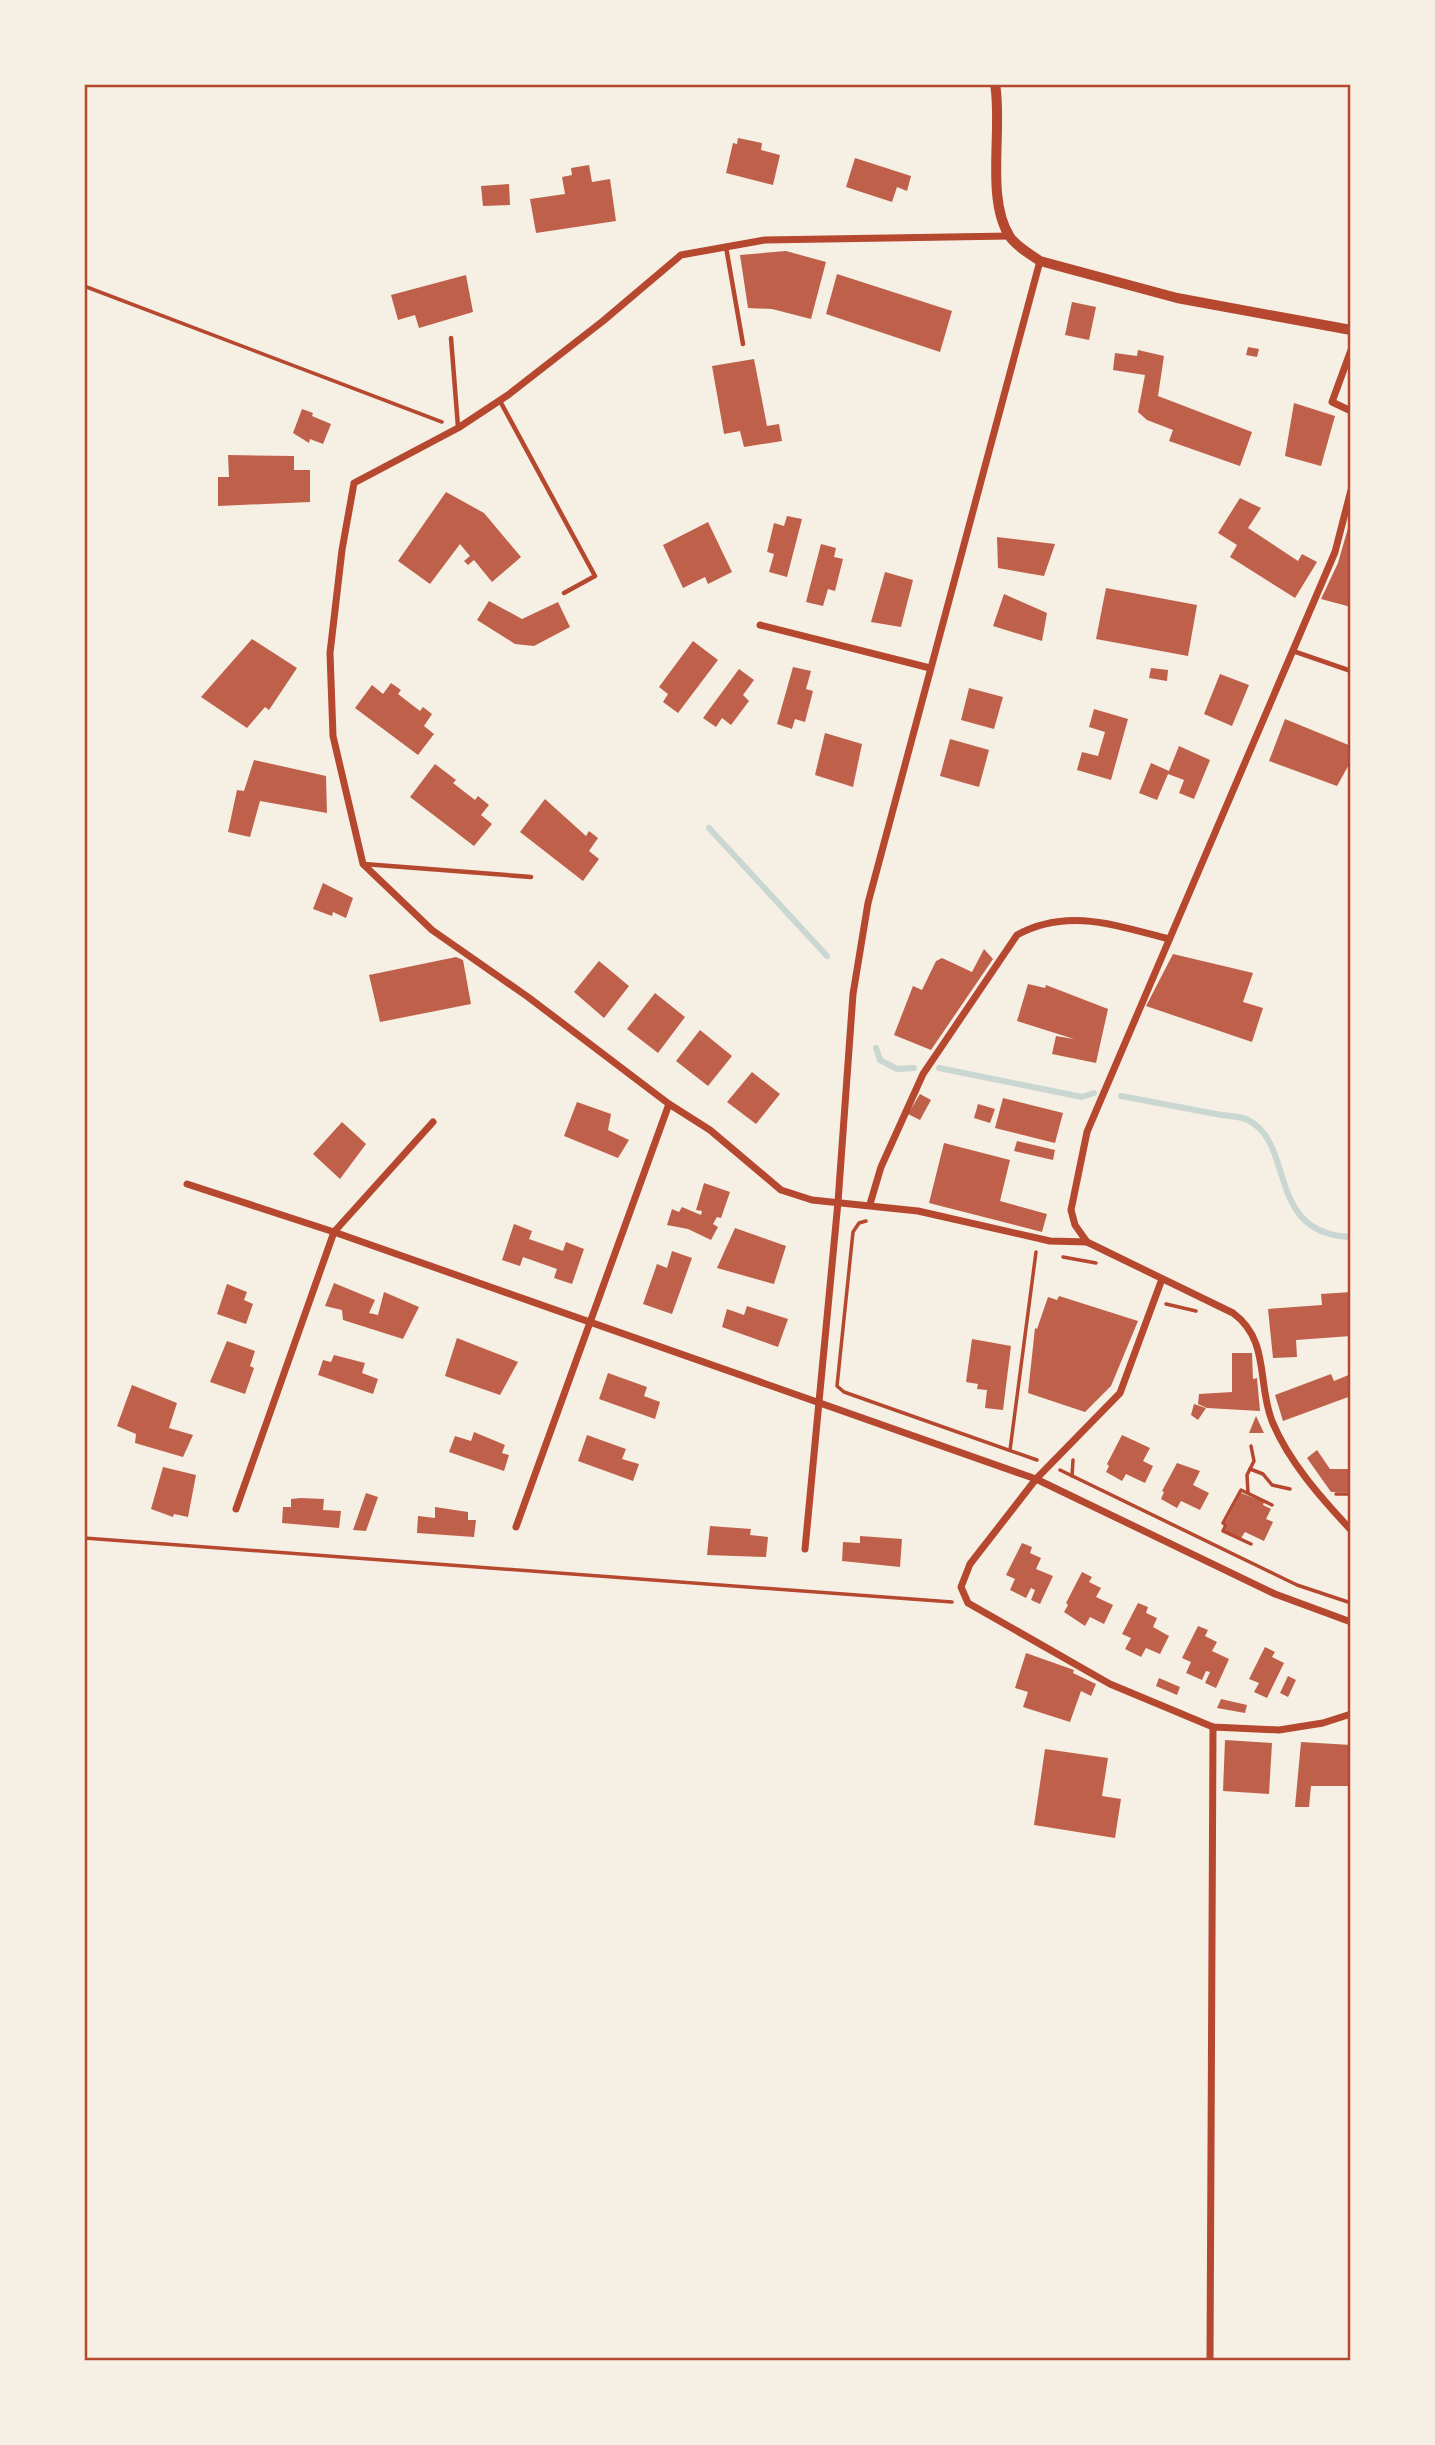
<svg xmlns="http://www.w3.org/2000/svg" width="1435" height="2445" font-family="'Public Sans',sans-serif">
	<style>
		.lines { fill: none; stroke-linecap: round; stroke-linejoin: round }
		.stream { stroke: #c9d6d2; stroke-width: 6 }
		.building { fill: #bf614a }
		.path { stroke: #b5482f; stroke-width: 3.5 }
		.service { stroke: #b5482f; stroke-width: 4.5 }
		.minor { stroke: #b5482f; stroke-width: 7 }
		.tertiary { stroke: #b5482f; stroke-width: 10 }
		.neatline { fill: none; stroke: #b5482f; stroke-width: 2.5 }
	</style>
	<rect width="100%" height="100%" fill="#f6efe4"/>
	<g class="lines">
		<g class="stream">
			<path d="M709 828 827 956"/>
			<path d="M876 1048 880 1060 897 1069 914 1068"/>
			<path d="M939 1068 1082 1097 1094 1093"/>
			<path d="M1121 1096C1153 1102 1184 1108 1216 1114 1226 1116 1240 1116 1248 1120 1296 1144 1265 1234 1351 1237"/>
		</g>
	</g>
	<g class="building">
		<path d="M738 138 762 143 761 150 780 155 773 185 726 173 733 143 737 144Z"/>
		<path d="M855 158 911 176 907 191 897 187 892 202 846 187Z"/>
		<path d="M589 165 592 182 610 179 616 221 536 233 530 199 565 194 562 177 572 175 571 168Z"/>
		<path d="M509 184 510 205 483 206 481 186Z"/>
		<path d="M786 251 826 262 811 319 772 309 748 308 740 255Z"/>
		<path d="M837 274 952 311 940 352 826 314Z"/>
		<path d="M466 275 473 312 419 328 415 315 398 320 391 295Z"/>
		<path d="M1072 302 1096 307 1089 340 1065 335Z"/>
		<path d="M1248 347 1259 349 1257 357 1246 355Z"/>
		<path d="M1138 350 1164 356 1158 396 1252 432 1240 466 1169 441 1173 430 1147 420 1138 412 1145 375 1113 370 1115 353 1137 356Z"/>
		<path d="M754 359 767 426 779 424 782 441 744 447 740 431 724 434 712 366Z"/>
		<path d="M1294 403 1335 416 1321 466 1285 456Z"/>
		<path d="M302 409 313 413 312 416 331 424 323 444 310 439 309 443 293 433Z"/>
		<path d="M228 455 294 456V470H310V502L218 506V477H229Z"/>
		<path d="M446 492 484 513 521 557 492 582 474 560 468 565 464 561 470 556 460 544 430 584 398 561Z"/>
		<path d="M1240 498 1261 508 1248 528 1298 561 1302 554 1317 562 1295 598 1230 557 1237 545 1218 533Z"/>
		<path d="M787 516 802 519 787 577 769 572 774 554 767 552 774 523 784 526Z"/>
		<path d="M708 522 732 572 708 584 705 577 683 588 663 545Z"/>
		<path d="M1348 528 1351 529V607L1321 599 1338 563Z"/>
		<path d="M997 537 1055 544 1044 576 998 568Z"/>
		<path d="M821 544 836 548 834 557 843 559 835 591 828 589 823 606 806 602Z"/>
		<path d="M885 572 913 580 901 627 871 622Z"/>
		<path d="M1106 588 1197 605 1188 656 1096 639Z"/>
		<path d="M1004 594 1047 613 1042 641 993 626Z"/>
		<path d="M489 601 522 619 558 602 570 627 534 646 515 644 477 620Z"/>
		<path d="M252 639 297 668 269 710 265 707 247 728 201 697Z"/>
		<path d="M693 641 718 660 678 713 663 702 668 694 659 687Z"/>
		<path d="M793 667 811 671 806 689 813 691 805 722 795 719 792 729 777 724Z"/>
		<path d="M1151 668 1168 670 1167 681 1149 678Z"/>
		<path d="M739 669 754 680 743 695 749 701 731 725 722 718 716 727 703 718Z"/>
		<path d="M1220 674 1249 685 1232 726 1204 714Z"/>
		<path d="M391 683 401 690 398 694 420 711 423 707 432 714 424 726 434 734 418 755 355 708 372 685 383 694Z"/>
		<path d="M969 688 1003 697 994 729 961 720Z"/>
		<path d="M1094 709 1128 719 1111 780 1077 770 1082 752 1098 756 1105 732 1089 727Z"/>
		<path d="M1285 719 1351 746V761L1337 786 1269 761Z"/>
		<path d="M825 733 862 744 853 787 815 775Z"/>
		<path d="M950 739 989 750 979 787 940 776Z"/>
		<path d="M1179 746 1210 760 1194 799 1179 793 1184 780 1168 774 1157 800 1139 793 1151 763 1169 771Z"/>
		<path d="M254 760 326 776 327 813 260 801 250 837 228 832 237 790 244 791Z"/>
		<path d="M435 764 456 780 453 783 475 800 478 796 489 805 481 815 492 824 474 846 410 797Z"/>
		<path d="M545 799 586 836 589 831 598 838 589 851 599 859 583 881 520 832Z"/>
		<path d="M323 883 353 898 346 918 333 912 332 916 313 909Z"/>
		<path d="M984 949 993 959 931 1050 894 1035 913 986 922 990 936 961 942 958 972 972Z"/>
		<path d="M1173 954 1253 973 1243 1002 1263 1008 1252 1042 1146 1006Z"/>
		<path d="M456 957 463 960 471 1004 380 1022 369 975Z"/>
		<path d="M599 961 629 986 604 1018 574 992Z"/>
		<path d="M1028 984 1045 988 1046 985 1108 1009 1096 1063 1052 1054 1056 1036 1074 1039 1017 1021Z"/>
		<path d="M655 993 685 1017 658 1053 627 1029Z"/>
		<path d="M700 1030 732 1056 708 1086 676 1061Z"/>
		<path d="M752 1072 780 1094 756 1124 727 1102Z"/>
		<path d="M920 1094 931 1100 920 1120 908 1114Z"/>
		<path d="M1003 1098 1063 1113 1055 1143 995 1128Z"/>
		<path d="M577 1102 611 1114 608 1130 629 1140 618 1158 564 1136Z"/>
		<path d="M978 1104 995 1109 990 1123 974 1118Z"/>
		<path d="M342 1122 366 1144 340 1179 313 1154Z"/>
		<path d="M1017 1141 1055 1150 1053 1160 1014 1151Z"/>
		<path d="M944 1143 1010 1160 1000 1201 1047 1214 1042 1232 929 1203Z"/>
		<path d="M704 1183 730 1192 721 1218 717 1217 713 1224 718 1227 711 1240 688 1229 667 1225 672 1209 679 1212 682 1207 701 1215 702 1211 696 1210Z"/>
		<path d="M514 1224 532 1231 529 1239 563 1251 566 1242 584 1249 572 1284 554 1278 557 1269 523 1257 520 1266 502 1260Z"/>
		<path d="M735 1228 786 1246 774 1284 717 1268Z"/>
		<path d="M672 1251 692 1258 672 1314 643 1304 657 1264 667 1268Z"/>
		<path d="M334 1283 375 1300 369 1313 378 1315 384 1292 419 1307 403 1339 343 1320 342 1310 325 1306Z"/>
		<path d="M227 1284 247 1292 244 1300 253 1304 246 1324 217 1314Z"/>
		<path d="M1351 1292V1336L1296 1340 1297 1357 1273 1358 1268 1309 1322 1305 1321 1294Z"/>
		<path d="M1059 1296 1138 1321 1111 1386 1085 1412 1028 1393 1035 1328 1037 1329 1048 1297 1057 1300Z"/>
		<path d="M747 1306 788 1319 778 1347 722 1327 727 1309 744 1315Z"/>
		<path d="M457 1338 518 1362 500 1395 445 1376Z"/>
		<path d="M972 1339 1011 1346 1003 1410 985 1408 987 1390 977 1389 978 1384 966 1382Z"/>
		<path d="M227 1341 255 1351 250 1366 254 1368 245 1394 210 1382Z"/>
		<path d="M1232 1353H1252L1253 1379 1257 1378 1260 1411 1207 1408 1198 1404 1199 1394 1232 1392Z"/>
		<path d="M334 1355 365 1363 362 1373 378 1379 373 1394 318 1375 323 1360 331 1362Z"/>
		<path d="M608 1373 647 1387 644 1396 660 1402 655 1419 599 1399Z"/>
		<path d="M1331 1374 1334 1381 1351 1374V1396L1283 1421 1275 1395Z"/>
		<path d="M132 1385 177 1403 169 1428 193 1435 183 1457 135 1443 136 1434 117 1426Z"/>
		<path d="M1194 1404 1206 1408 1198 1420 1191 1415Z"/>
		<path d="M1256 1416 1264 1433H1249Z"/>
		<path d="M474 1432 505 1445 502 1453 509 1455 504 1471 449 1452 455 1436 471 1441Z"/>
		<path d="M587 1435 626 1449 622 1459 639 1464 633 1481 578 1461Z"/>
		<path d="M1122 1435 1150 1448 1143 1461 1153 1466 1145 1483 1126 1474 1122 1481 1106 1472 1109 1466 1107 1464Z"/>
		<path d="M1317 1450 1330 1469H1351V1492H1331L1307 1458Z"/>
		<path d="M1177 1463 1200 1471 1193 1485 1209 1493 1200 1510 1181 1501 1177 1508 1161 1499 1164 1492 1162 1491Z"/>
		<path d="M163 1467 196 1475 188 1517 174 1514 173 1517 151 1509Z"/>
		<path d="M366 1493 378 1497 366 1531 353 1530Z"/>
		<path d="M1241 1493 1264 1502 1263 1505 1271 1509 1266 1519 1273 1522 1264 1541 1245 1532 1241 1538 1225 1531 1228 1524 1225 1523Z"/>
		<path d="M301 1498 324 1499 323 1510 341 1511 339 1528 282 1523 283 1507H291V1499Z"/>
		<path d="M435 1507 468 1512V1520H476L474 1537 417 1533 418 1516 435 1518Z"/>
		<path d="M710 1526 751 1529 750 1535 768 1537 766 1557 707 1555Z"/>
		<path d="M860 1536 902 1539 900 1567 842 1561 843 1542 860 1543Z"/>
		<path d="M1022 1543 1032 1547 1030 1553 1041 1558 1036 1569 1053 1576 1040 1604 1031 1600 1035 1590 1031 1588 1026 1598 1010 1590 1015 1579 1006 1575Z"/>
		<path d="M1082 1572 1092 1577 1089 1582 1101 1588 1096 1597 1113 1605 1104 1624 1090 1617 1085 1626 1064 1612 1068 1605 1066 1603Z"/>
		<path d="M1138 1603 1148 1607 1146 1613 1157 1618 1153 1627 1169 1636 1160 1654 1146 1648 1141 1657 1125 1649 1131 1638 1122 1634Z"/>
		<path d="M1198 1626 1208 1630 1205 1636 1217 1642 1212 1651 1229 1659 1216 1688 1205 1683 1210 1672 1206 1671 1202 1680 1186 1673 1191 1662 1182 1658Z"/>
		<path d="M1265 1647 1275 1652 1272 1657 1284 1663 1267 1698 1254 1692 1259 1683 1249 1679Z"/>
		<path d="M1026 1653 1074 1670 1073 1673 1096 1684 1091 1696 1081 1691 1070 1722 1023 1707 1028 1692 1015 1688Z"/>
		<path d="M1288 1676 1296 1680 1288 1697 1280 1693Z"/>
		<path d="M1159 1678 1180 1687 1177 1695 1156 1686Z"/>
		<path d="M1221 1699 1247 1705 1245 1713 1217 1708Z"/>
		<path d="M1225 1740 1272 1743 1269 1794 1223 1791Z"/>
		<path d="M1301 1742 1351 1745V1786H1311L1309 1807H1295Z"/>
		<path d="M1045 1749 1108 1758 1102 1796 1121 1799 1115 1838 1034 1825Z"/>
	</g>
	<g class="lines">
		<g class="path">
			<path d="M84 286 442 422"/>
			<path d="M866 1221 859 1223 853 1232 837 1386 844 1392 1037 1460"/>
			<path d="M1063 1257 1096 1263"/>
			<path d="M1166 1304 1196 1311"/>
			<path d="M1010 1450 1036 1252"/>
			<path d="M1250 1469 1263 1474 1272 1485 1290 1489"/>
			<path d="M1060 1470 1297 1585 1351 1603"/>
			<path d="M1072 1476 1073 1460"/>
			<path d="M1248 1493 1247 1475 1254 1461 1251 1446"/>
			<path d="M1336 1494H1351"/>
			<path d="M84 1538 952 1602"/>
			<path d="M1251 1544 1223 1531 1226 1525 1223 1523 1241 1490 1272 1505"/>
		</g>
		<g class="service">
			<path d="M726 247 743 344"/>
			<path d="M451 338 458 427"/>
			<path d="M500 401 595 576 564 593"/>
			<path d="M1293 651 1351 671"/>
			<path d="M364 864 531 877"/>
		</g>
		<g class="minor">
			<path d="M1010 236 765 240 681 255 603 321 508 395 458 428 354 483 342 550 330 653 333 736 363 864 432 930 528 997 669 1104 710 1130 781 1190 812 1200 918 1211 1050 1241 1087 1242 1233 1313C1270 1340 1257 1383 1272 1421 1288 1461 1322 1499 1351 1530"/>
			<path d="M1351 350 1332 402 1351 411"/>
			<path d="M760 625 930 668"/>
			<path d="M187 1184 334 1232 1036 1479 1275 1594 1351 1622"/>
			<path d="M870 1204 881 1167 923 1074 1017 935C1068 907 1117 926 1169 939"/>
			<path d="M1087 1242 1075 1225 1071 1210 1087 1132 1335 552 1351 490"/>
			<path d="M1162 1279 1120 1393 1036 1479 970 1564 961 1587 968 1603 1110 1684 1213 1727 1279 1730 1323 1723 1351 1714"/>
			<path d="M236 1509 334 1232 433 1122"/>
			<path d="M516 1527 669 1104"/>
			<path d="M805 1549 838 1202 853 994 868 903 1040 261"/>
			<path d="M1210 2361 1213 1727"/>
		</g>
		<path class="tertiary" d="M995 84C1003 128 985 199 1010 237 1017 247 1030 254 1040 261L1177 298 1351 330"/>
	</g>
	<rect width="1435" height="2445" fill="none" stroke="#f6efe4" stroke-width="172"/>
	<rect x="86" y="86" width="1263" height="2273" class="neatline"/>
</svg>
